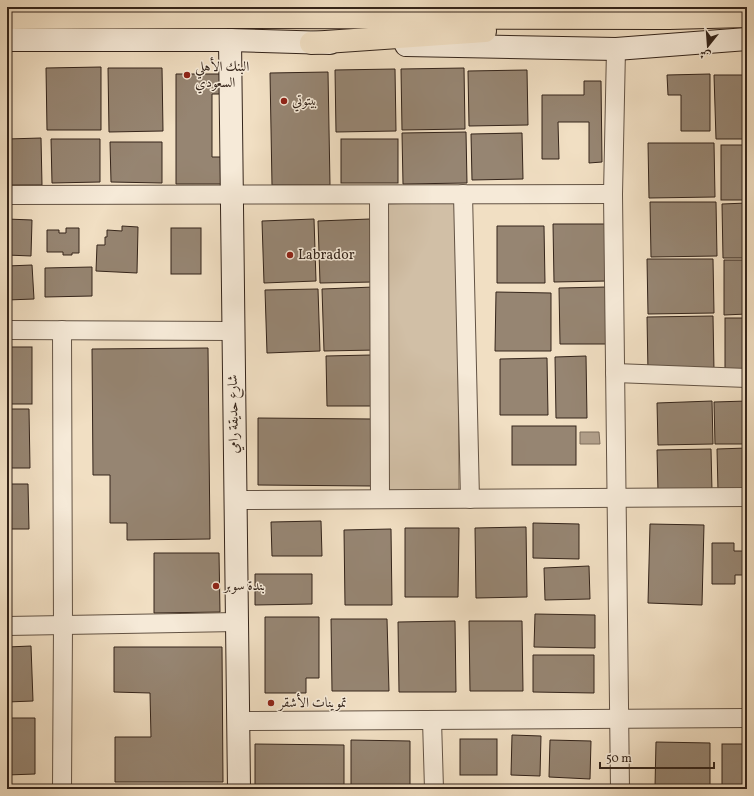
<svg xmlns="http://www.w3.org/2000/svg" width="754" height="796" font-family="Vollkorn,Amiri,serif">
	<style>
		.green { fill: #d1bfa6; stroke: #827260 }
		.water { fill: #b19f8a; stroke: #7f6e5d }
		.building { fill: #968572; stroke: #34241a }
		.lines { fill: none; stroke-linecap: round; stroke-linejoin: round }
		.street-casing { stroke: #635344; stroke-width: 20 }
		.secondary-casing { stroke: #34241a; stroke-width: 24 }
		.primary-casing { stroke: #34241a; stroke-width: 24 }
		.street { stroke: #f6ead8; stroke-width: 18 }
		.secondary { stroke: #f6ead8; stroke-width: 22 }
		.primary { stroke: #f1dfc3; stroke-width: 22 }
		.poi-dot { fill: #8f2418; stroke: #f6ead8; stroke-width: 1.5 }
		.labels { text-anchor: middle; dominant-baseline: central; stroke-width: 3; stroke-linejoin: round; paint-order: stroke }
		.poi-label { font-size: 14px; fill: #34241a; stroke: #f6ead8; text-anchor: start }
		.street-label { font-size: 14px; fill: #34241a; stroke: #f6ead8 }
	</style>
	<rect width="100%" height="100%" fill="#f1dfc3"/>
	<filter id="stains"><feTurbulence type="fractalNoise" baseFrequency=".005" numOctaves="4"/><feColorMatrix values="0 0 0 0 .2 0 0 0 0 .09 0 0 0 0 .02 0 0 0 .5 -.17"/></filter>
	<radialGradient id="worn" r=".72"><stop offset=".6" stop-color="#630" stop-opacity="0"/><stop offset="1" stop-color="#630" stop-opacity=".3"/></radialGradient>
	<path class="green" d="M457 202 459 493H388L386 204Z"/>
	<path class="water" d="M580 432H599L600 444H580Z"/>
	<g class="building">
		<path d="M101 67V130H47L46 68Z"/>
		<path d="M108 68H162L163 131 109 132Z"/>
		<path d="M464 68 465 129 402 130 401 69Z"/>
		<path d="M395 69 396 131 336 132 335 70Z"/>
		<path d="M527 70 528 125 469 126 468 71Z"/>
		<path d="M328 72 330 185H272L270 73Z"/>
		<path d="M176 74H221V94H212V157H222V184H176Z"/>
		<path d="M710 74V131H681V95H668L667 75Z"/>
		<path d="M714 75H747V139H716Z"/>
		<path d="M584 81H601L602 162 589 163V122H558L559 159H542V95H584Z"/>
		<path d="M466 132 467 183 403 184 402 133Z"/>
		<path d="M522 133 523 179 472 180 471 134Z"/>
		<path d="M41 138 42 185H7V139Z"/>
		<path d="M51 139H100V182L52 183Z"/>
		<rect x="341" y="139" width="57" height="44"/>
		<path d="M110 142H162V183L111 182Z"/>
		<path d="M648 143H714L715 197 649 198Z"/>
		<rect x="721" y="145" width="26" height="55"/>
		<path d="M650 202H716L717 256 651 257Z"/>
		<path d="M747 203V258H723L722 204Z"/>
		<path d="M7 219 32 220 31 256 7 255Z"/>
		<path d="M314 219 316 281 264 283 262 221Z"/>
		<path d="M370 219 373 282 320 283 318 221Z"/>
		<path d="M553 224H606L607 281 554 282Z"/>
		<path d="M122 226 138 227 137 273 96 271 97 245H105V237H107V230L122 231Z"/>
		<path d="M497 226H544L545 283H497Z"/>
		<path d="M66 228H79V253H72V255H63V252H47V230H59V233H66Z"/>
		<rect x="171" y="228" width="30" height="46"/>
		<path d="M647 259H713L714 313 648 314Z"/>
		<path d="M724 260H747V314L724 315Z"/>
		<path d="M32 265 34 299 7 300V266Z"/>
		<path d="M92 267V296L45 297V268Z"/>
		<path d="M374 287 377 350 324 351 322 289Z"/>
		<path d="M607 287V344H560L559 288Z"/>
		<path d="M318 289 320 351 267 353 265 290Z"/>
		<path d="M496 292 551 293V351H495Z"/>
		<path d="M713 316 714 371 648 372 647 317Z"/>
		<rect x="725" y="318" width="22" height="55"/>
		<rect x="7" y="347" width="25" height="57"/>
		<path d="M208 348 210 539 127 540V523H110V475H93L92 349Z"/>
		<path d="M371 355V406H327L326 356Z"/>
		<path d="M586 356 587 418H556L555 357Z"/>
		<path d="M547 358 548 415H500V359Z"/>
		<path d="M712 401 713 444 658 445 657 403Z"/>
		<path d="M747 401V444H715L714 402Z"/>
		<path d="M7 409H29L30 468H7Z"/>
		<path d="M258 418 371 419V486L258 485Z"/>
		<rect x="512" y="426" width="64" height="39"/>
		<path d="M747 448V491H718L717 449Z"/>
		<path d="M711 449 712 491 658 492 657 450Z"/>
		<path d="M7 484H28L29 529H7Z"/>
		<path d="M321 521 322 556H272L271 522Z"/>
		<path d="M533 523 579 524V559L533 558Z"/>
		<path d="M650 524 704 525 702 605 648 603Z"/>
		<path d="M526 527 527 597 476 598 475 528Z"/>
		<path d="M405 528H459L458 597H405Z"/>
		<path d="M391 529 392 605H345L344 530Z"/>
		<path d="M712 543H734V551H746V575H735V584H712Z"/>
		<path d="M154 553H219L220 612 154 613Z"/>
		<path d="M589 566 590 599 545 600 544 568Z"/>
		<path d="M255 574H312V604L255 605Z"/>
		<path d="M535 614 595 615V648L534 647Z"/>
		<path d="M265 617H319V678H306V693H265Z"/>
		<path d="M331 619H387L389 691H332Z"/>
		<path d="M455 621 456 692H399L398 622Z"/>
		<path d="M469 621H522L523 691H470Z"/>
		<path d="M31 646 33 701 7 702V647Z"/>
		<path d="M114 647H222L223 782H115V737H151L150 693 114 692Z"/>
		<path d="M533 655H594V693L533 692Z"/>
		<path d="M7 718H35V774L7 775Z"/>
		<path d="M512 735 541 736 540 776 511 775Z"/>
		<rect x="460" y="739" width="37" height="36"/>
		<path d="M351 740 410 741V789H351Z"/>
		<path d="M550 740 591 741 590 779 549 777Z"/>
		<path d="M656 742 710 743V787H655Z"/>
		<path d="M255 744 344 745V789H255Z"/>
		<rect x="722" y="744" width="25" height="43"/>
	</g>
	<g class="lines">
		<g class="street-casing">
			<g id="street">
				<path d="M616 49 613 194 620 789"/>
				<path d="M463 194 470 499"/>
				<path d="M7 195 613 194"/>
				<path d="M379 195 380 499"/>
				<path d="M7 330 233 331"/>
				<path d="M62 330 63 626 62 789"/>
				<path d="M615 373 747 378"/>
				<path d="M235 500 747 497"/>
				<path d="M7 626 237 622"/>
				<path d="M432 720 434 789"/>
				<path d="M238 721 747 718"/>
			</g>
		</g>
		<g class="secondary-casing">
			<g id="secondary">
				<path d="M7 40H230L330 43"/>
				<path d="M230 40 239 789"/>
				<path d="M406 45 616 49 747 39"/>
			</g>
		</g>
		<g class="primary-casing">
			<g id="primary">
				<path d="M7 18 233 17 669 18 747 16"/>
				<path d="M311 43 485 31"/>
			</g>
		</g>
		<use href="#street" class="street"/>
		<use href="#secondary" class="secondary"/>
		<use href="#primary" class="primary"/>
	</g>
	<g class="poi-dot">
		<circle cx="187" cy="75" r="4"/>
		<circle cx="284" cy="101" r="4"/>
		<circle cx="290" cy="255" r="4"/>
		<circle cx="216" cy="586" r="4"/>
		<circle cx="271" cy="703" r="4"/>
	</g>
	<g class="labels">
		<g class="poi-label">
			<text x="195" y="67">البنك الأهلي<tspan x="195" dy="16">السعودي</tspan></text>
			<text x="292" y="101">بيتوتي</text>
			<text x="298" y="255">Labrador</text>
			<text x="224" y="586">بندة سوبر</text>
			<text x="279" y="703">تموينات الأشقر</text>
		</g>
		<g class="street-label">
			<text transform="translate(234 414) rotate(-91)">شارع حديقة رامي</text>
		</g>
	</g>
	<rect width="754" height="796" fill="none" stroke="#f1dfc3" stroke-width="24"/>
	<rect x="8" y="8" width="738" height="780" fill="none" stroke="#34241a" stroke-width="2"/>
	<rect x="12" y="12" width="730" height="772" fill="none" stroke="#34241a"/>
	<g transform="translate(708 46) rotate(197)" stroke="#f6ead8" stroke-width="3" paint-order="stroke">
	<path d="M0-3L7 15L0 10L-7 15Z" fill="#34241a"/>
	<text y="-6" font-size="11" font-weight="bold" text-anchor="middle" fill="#34241a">ش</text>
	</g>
	<path d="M600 762v6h114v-6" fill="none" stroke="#34241a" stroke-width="2"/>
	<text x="606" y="762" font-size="12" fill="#34241a" stroke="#f6ead8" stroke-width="3" paint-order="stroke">50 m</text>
	<rect width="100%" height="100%" filter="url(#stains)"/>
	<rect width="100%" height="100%" fill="url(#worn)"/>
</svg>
